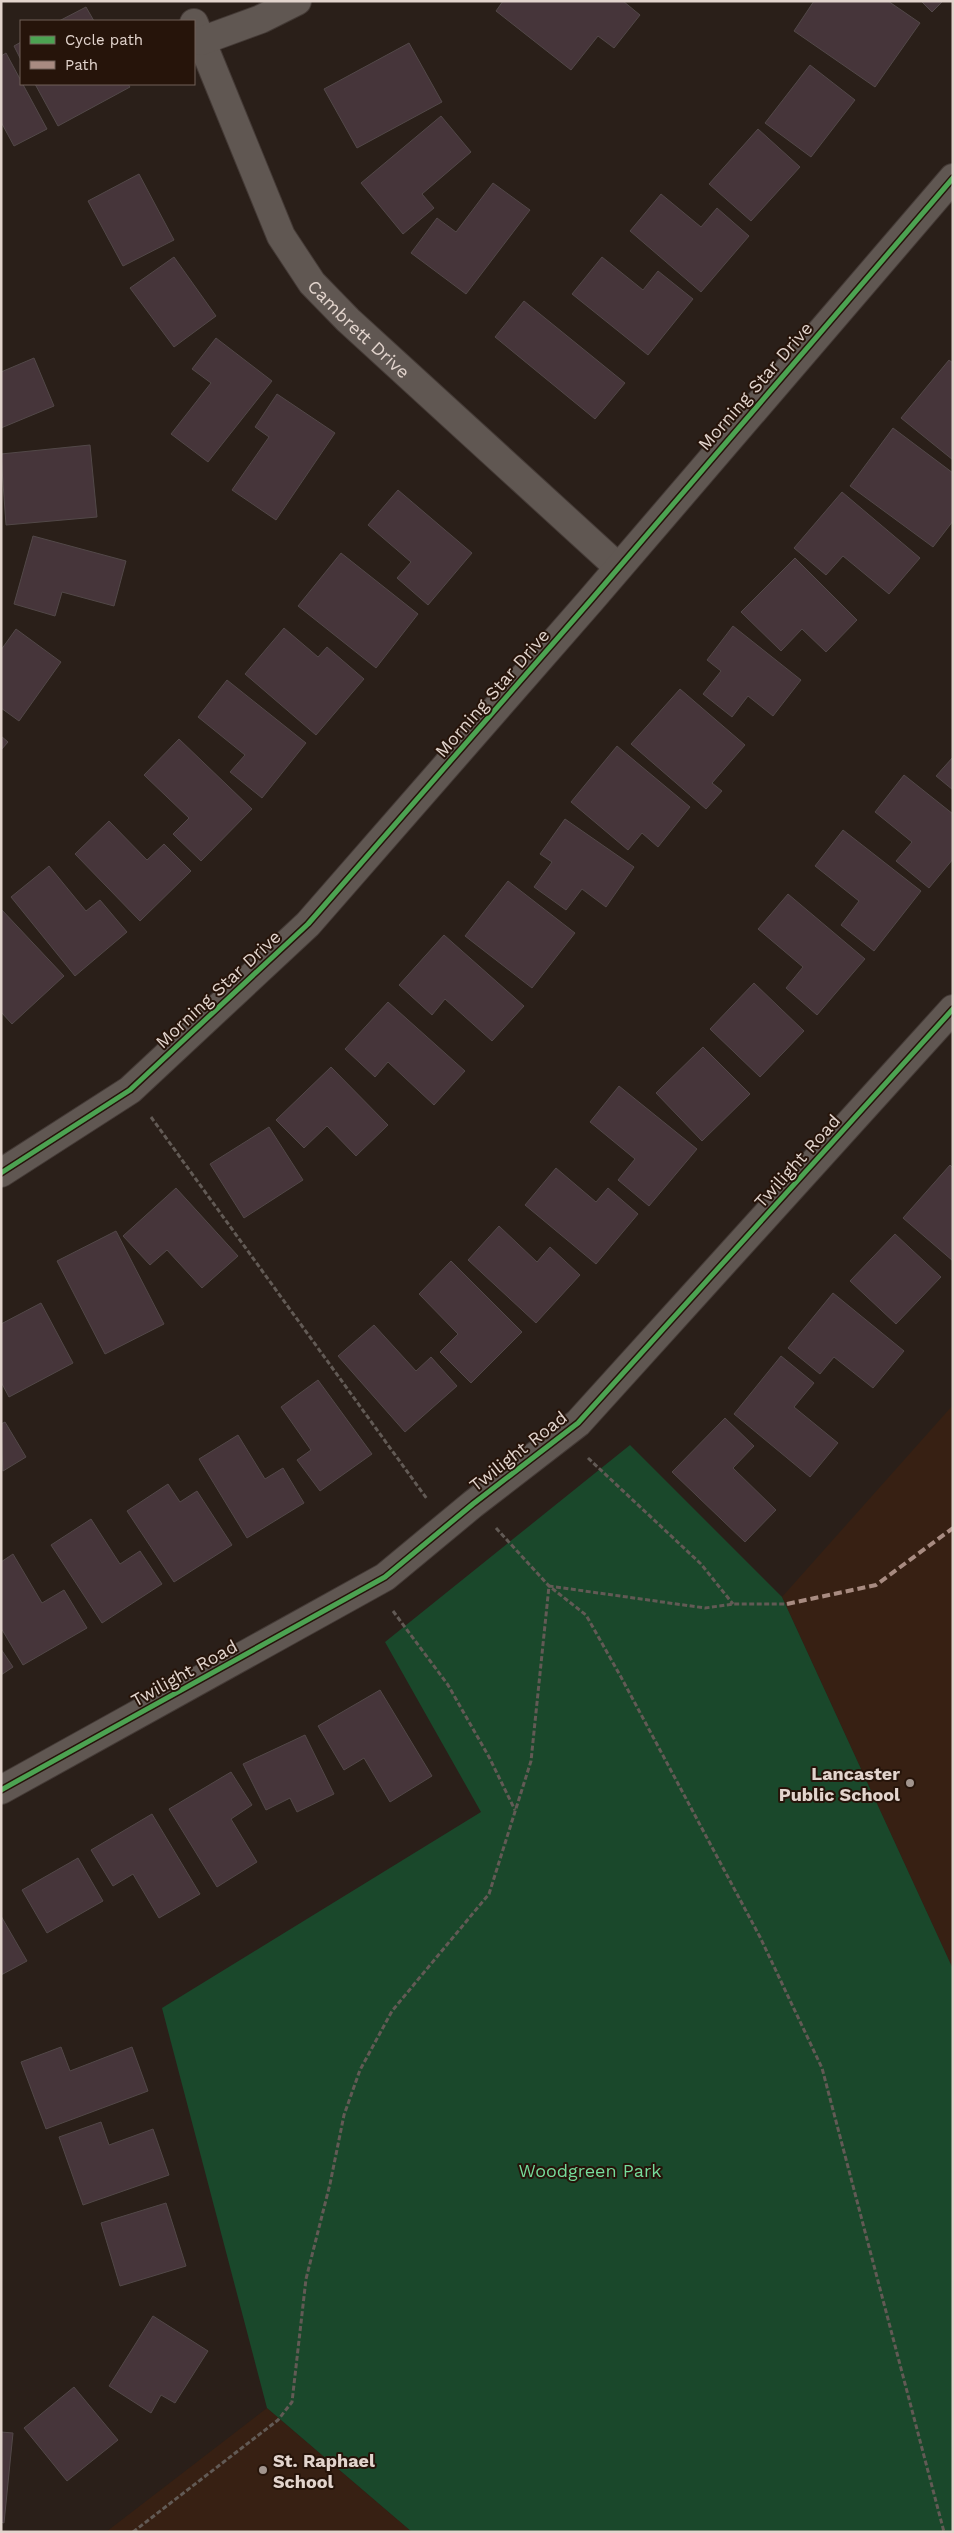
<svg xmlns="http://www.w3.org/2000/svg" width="954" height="2533" font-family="'Work Sans',sans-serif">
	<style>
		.built { fill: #372013 }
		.green { fill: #1a482b }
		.building { fill: #46353a; stroke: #524848 }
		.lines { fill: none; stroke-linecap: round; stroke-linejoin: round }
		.minor-casing { stroke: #443a36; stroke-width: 30 }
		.path { stroke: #625a55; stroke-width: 3; stroke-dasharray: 5 2.5; stroke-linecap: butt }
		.minor { stroke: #605752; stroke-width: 28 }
		.quiet { stroke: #a88b81; stroke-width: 4; stroke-dasharray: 8 4; stroke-linecap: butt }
		.cycleway-casing { stroke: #26140a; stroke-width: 8 }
		.cycleway { stroke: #4ca352; stroke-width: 5 }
		.poi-dot { fill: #a2958e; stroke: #26140a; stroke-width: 2 }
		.labels { text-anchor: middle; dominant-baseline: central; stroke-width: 4; stroke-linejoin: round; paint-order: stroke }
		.street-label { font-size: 18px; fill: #e2d4cd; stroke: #26140a }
		.poi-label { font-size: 18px; font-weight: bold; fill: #e2d4cd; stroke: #26140a; text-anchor: end }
		.park-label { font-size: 18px; fill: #76dc9b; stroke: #26140a }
	</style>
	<rect width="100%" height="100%" fill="#2a1f19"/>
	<g class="built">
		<path d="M953 1405V1969L782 1597Z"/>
		<path d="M267 2408 412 2532H106Z"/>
	</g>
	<path class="green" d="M630 1445 782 1597 953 1969V2532H412L267 2408 162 2008 481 1812 385 1642Z"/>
	<g class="building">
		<path d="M503 1H623L640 15 614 48 598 36 571 70 496 11Z"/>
		<path d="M814 1H888L920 23 875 87 794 31Z"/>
		<path d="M921 1H943L932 12Z"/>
		<path d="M86 7 94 21H59Z"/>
		<path d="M21 42V60L14 46Z"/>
		<path d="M409 43 442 102 357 148 324 89Z"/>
		<path d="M6 53 47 129 14 146 1 122V56Z"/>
		<path d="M810 65 855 100 811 157 765 123Z"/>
		<path d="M35 84H128L130 87 58 126Z"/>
		<path d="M441 116 471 152 422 194 434 208 403 234 361 183Z"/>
		<path d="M758 129 800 167 751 221 709 184Z"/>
		<path d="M139 174 174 240 123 266 88 201Z"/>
		<path d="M493 183 530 210 466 294 411 253 437 218 456 232Z"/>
		<path d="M661 194 701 227 717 208 749 236 701 292 630 231Z"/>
		<path d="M174 257 216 316 174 347 130 288Z"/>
		<path d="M602 257 643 290 658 271 693 299 648 355 572 294Z"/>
		<path d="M524 301 625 383 595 419 495 337Z"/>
		<path d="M216 338 272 381 208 462 171 434 211 383 192 369Z"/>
		<path d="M34 358 54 406 1 428V372Z"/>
		<path d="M949 360 953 363V460L901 418Z"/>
		<path d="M277 394 335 433 276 520 232 490 269 437 255 427Z"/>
		<path d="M893 428 953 473V521L933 547 850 486Z"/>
		<path d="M90 445 97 517 6 525 1 454Z"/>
		<path d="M398 490 472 553 428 605 397 578 411 562 368 525Z"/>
		<path d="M842 492 920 558 889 594 843 556 826 575 794 548Z"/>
		<path d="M33 536 126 561 114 606 62 592 55 616 14 604Z"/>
		<path d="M341 553 418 614 376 668 298 606Z"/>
		<path d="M795 558 857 620 826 652 802 629 781 651 741 612Z"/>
		<path d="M733 626 801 680 773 716 748 696 732 717 703 694 721 671 707 660Z"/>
		<path d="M284 628 318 657 327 647 364 679 316 735 245 674Z"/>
		<path d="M16 629 61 662 19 721 1 708V650Z"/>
		<path d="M227 680 306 743 262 798 230 772 245 755 198 717Z"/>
		<path d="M680 689 745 745 712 783 722 791 706 809 631 744Z"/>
		<path d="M1 736 8 742 1 750Z"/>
		<path d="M179 739 252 809 201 861 173 834 189 818 144 775Z"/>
		<path d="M617 746 690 807 658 847 642 833 628 850 571 802Z"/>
		<path d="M953 757V790L936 776Z"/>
		<path d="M904 775 953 814V859L929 888 896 861 912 842 875 812Z"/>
		<path d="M565 819 634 867 606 907 582 889 566 910 534 887 552 862 540 854Z"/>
		<path d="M109 821 147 860 164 844 191 871 140 921 75 854Z"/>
		<path d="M843 830 921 891 874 951 841 925 859 901 815 866Z"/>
		<path d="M49 866 86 911 100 900 127 932 75 976 11 897Z"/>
		<path d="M508 881 575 933 532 988 465 936Z"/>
		<path d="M788 894 865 959 817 1015 786 988 803 967 758 929Z"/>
		<path d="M1 909 64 976 12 1024 1 1012Z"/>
		<path d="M444 935 524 1006 492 1041 445 999 432 1015 399 985Z"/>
		<path d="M754 983 804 1031 760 1077 710 1029Z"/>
		<path d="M388 1002 465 1071 434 1105 388 1062 375 1077 345 1049Z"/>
		<path d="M703 1047 750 1094 702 1141 656 1093Z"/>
		<path d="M331 1067 388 1125 356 1156 327 1126 304 1148 276 1120Z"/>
		<path d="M619 1086 697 1149 649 1206 618 1180 635 1159 590 1122Z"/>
		<path d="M269 1127 303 1180 244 1218 210 1164Z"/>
		<path d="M950 1165 953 1168V1261L903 1218Z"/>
		<path d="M556 1168 596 1202 608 1188 638 1214 596 1264 525 1205Z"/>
		<path d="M176 1188 238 1256 202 1288 167 1250 150 1265 123 1236Z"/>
		<path d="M499 1226 537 1262 550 1247 580 1275 536 1323 468 1260Z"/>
		<path d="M116 1231 164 1324 105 1354 57 1261Z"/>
		<path d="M895 1234 941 1277 896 1324 850 1281Z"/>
		<path d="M451 1261 522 1332 471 1383 440 1352 458 1334 419 1294Z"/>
		<path d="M833 1293 904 1351 873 1388 834 1357 820 1374 788 1348Z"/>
		<path d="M41 1303 73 1363 9 1397 1 1382V1324Z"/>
		<path d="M374 1325 416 1371 431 1357 457 1386 405 1432 338 1356Z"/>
		<path d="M781 1356 814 1383 794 1407 838 1443 810 1477 734 1414Z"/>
		<path d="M318 1380 372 1454 320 1491 297 1460 311 1450 281 1407Z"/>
		<path d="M725 1418 754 1446 733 1468 776 1510 745 1542 672 1472Z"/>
		<path d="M5 1422 26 1457 3 1471 1 1424Z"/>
		<path d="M238 1435 265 1479 283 1468 304 1503 247 1538 199 1459Z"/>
		<path d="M168 1484 180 1502 197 1491 232 1545 174 1582 127 1511Z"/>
		<path d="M91 1519 120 1564 140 1551 162 1584 102 1623 51 1545Z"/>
		<path d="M13 1554 42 1603 64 1590 87 1628 23 1665 1 1628V1562Z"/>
		<path d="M1 1649 13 1667 1 1675Z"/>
		<path d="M380 1690 432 1776 390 1802 364 1758 344 1770 318 1726Z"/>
		<path d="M305 1735 334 1794 297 1812 290 1798 266 1810 243 1764Z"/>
		<path d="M231 1772 252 1805 231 1819 257 1862 217 1887 169 1809Z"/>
		<path d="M152 1814 200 1894 159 1918 133 1874 113 1886 91 1850Z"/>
		<path d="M78 1858 103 1901 47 1933 22 1890Z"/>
		<path d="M1 1916 27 1961 1 1975Z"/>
		<path d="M61 2047 70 2071 132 2047 148 2091 46 2129 21 2062Z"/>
		<path d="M101 2122 109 2145 153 2129 169 2175 83 2205 59 2137Z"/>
		<path d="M166 2203 186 2266 120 2286 101 2223Z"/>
		<path d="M153 2316 208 2351 175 2403 161 2395 151 2413 109 2386Z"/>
		<path d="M74 2387 118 2440 67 2481 24 2428Z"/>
		<path d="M1 2432 13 2433 4 2523 1 2522Z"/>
	</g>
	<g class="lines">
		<g class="minor-casing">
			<g id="minor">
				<path id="s1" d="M194 23 281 236 312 283 348 320 618 567"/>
				<path d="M201 41 261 19 297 1"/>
				<path d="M1 1173 130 1090 308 924 591 600 953 178"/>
				<path d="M1 1790 385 1577 473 1504 578 1423 953 1009"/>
			</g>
		</g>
		<g class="path">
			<path d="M151 1117 427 1499"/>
			<path d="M588 1458 701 1564 733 1604"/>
			<path d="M496 1528 549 1586 586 1615 621 1677 760 1937 822 2068 944 2532"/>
			<path d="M393 1611 448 1685 489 1757 515 1810"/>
			<path d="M133 2532 278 2420 292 2402 306 2279 330 2184 344 2115 360 2070 392 2011 489 1894 531 1761 549 1586 705 1608 734 1604H787"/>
		</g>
		<use href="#minor" class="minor"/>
		<path class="quiet" d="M787 1604 876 1585 953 1528"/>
		<g class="cycleway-casing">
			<g id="cycleway">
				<path d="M1 1173 130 1090 308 924 591 600 953 178"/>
				<path d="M1 1790 385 1577 473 1504 578 1423 953 1009"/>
			</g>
		</g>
		<use href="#cycleway" class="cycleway"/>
	</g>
	<g class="poi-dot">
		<circle cx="910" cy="1783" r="5"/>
		<circle cx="263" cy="2470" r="5"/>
	</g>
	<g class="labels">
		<g class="street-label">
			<text stroke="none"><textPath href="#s1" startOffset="352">Cambrett Drive</textPath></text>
			<text transform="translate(755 386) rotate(-49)">Morning Star Drive</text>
			<text transform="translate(492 693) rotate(-49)">Morning Star Drive</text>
			<text transform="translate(218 989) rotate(-43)">Morning Star Drive</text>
			<text transform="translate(797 1161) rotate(-48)">Twilight Road</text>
			<text transform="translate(518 1451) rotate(-38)">Twilight Road</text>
			<text transform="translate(184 1673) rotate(-29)">Twilight Road</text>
		</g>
		<g class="poi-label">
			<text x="900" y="1773">Lancaster<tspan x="900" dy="21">Public School</tspan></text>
			<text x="273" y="2460" text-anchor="start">St. Raphael<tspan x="273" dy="21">School</tspan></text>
		</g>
		<g class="park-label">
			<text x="590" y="2170">Woodgreen Park</text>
		</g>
	</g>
	<rect width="954" height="2533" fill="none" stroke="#e2d4cd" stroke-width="5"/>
	<rect x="20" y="20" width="175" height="65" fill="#26140a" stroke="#716158"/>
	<rect x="30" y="36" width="25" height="8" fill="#4ca352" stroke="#716158"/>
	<text x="65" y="45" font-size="15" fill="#e2d4cd">Cycle path</text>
	<rect x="30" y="61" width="25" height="8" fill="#a88b81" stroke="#716158"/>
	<text x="65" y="70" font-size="15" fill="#e2d4cd">Path</text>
</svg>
